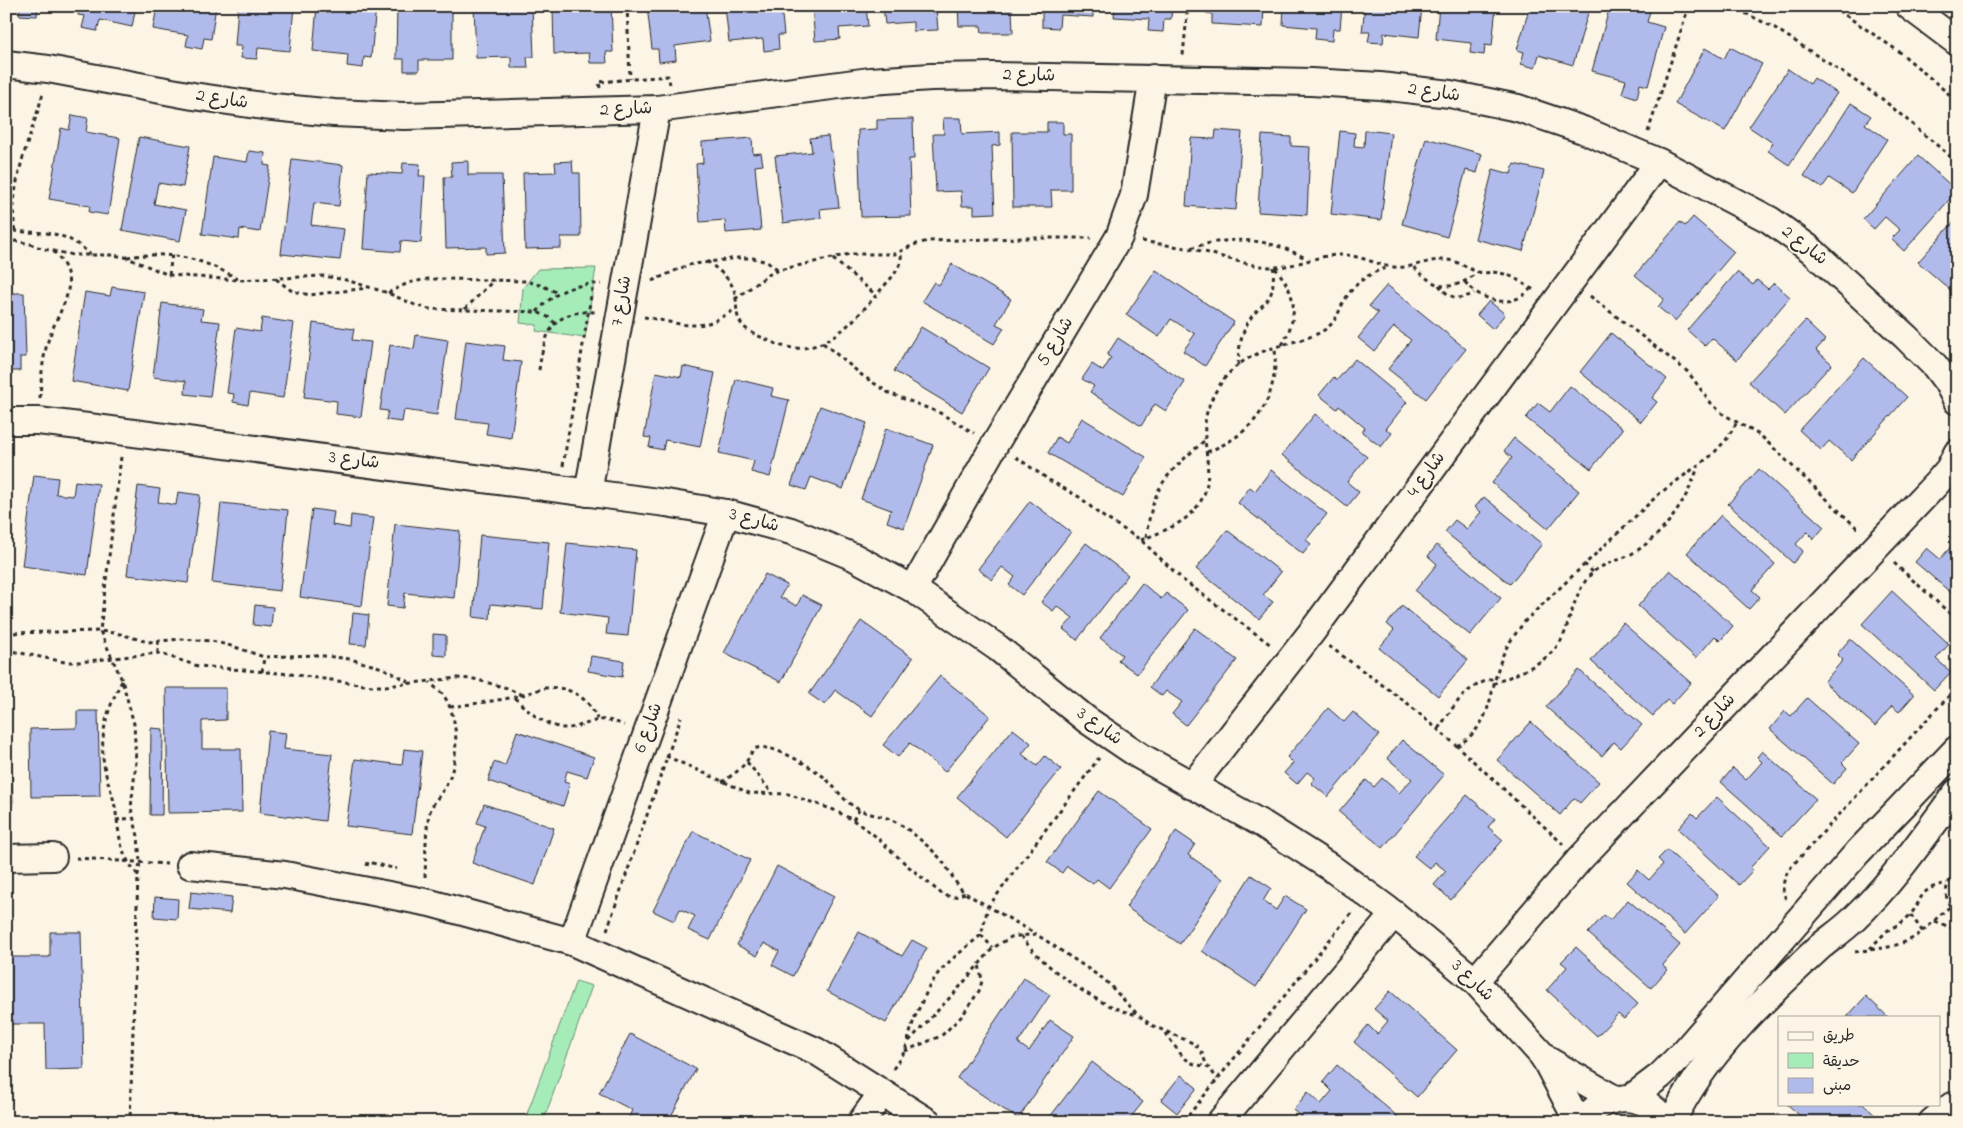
<svg xmlns="http://www.w3.org/2000/svg" width="1963" height="1128" font-family="'Indie Flower','Playpen Sans Arabic',sans-serif">
	<style>
		.green { fill: #a6ecb8; stroke: #688c72 }
		.building { fill: #b0bbec; stroke: #2b2b2b }
		.lines { fill: none; stroke-linecap: round; stroke-linejoin: round }
		.minor-casing { stroke: #2b2b2b; stroke-width: 30 }
		.path { stroke: #2b2b2b; stroke-width: 3; stroke-dasharray: 4 4; stroke-linecap: butt }
		.minor { stroke: #fcf5e5; stroke-width: 26 }
		.labels { text-anchor: middle; dominant-baseline: central; stroke-width: 4; stroke-linejoin: round; paint-order: stroke }
		.street-label { font-size: 18px; fill: #2b2b2b; stroke: #fcf5e5 }
	</style>
	<rect width="100%" height="100%" fill="#fcf5e5"/>
	<filter id="ink" filterUnits="userSpaceOnUse"><feTurbulence type="fractalNoise" baseFrequency=".02" numOctaves="2"/><feDisplacementMap in="SourceGraphic" scale="10" xChannelSelector="R" yChannelSelector="G"/><feConvolveMatrix kernelMatrix="1 2 1 2 8 2 1 2 1" color-interpolation-filters="sRGB"/></filter>
	<g filter="url(#ink)">
		<g class="green">
			<path d="M596 268 585 338 536 331 537 325 520 323 523 288 538 269Z"/>
			<path d="M576 981 592 986 543 1122H524Z"/>
		</g>
		<g class="building">
			<path d="M20 6H38L37 16 19 15Z"/>
			<path d="M79 6H136L132 27 100 20 97 31 82 28 85 16 78 15Z"/>
			<path d="M157 6H216L211 39 204 38 202 49 186 46 188 35 153 29Z"/>
			<path d="M238 6H294L290 51 258 48 257 59 241 58 242 46H235Z"/>
			<path d="M317 6H376L371 58 364 57 363 68 347 66 348 55 313 51Z"/>
			<path d="M397 6H452V60H419V71H404V59H396Z"/>
			<path d="M474 6H532L534 57H527L528 68H511V57L476 58Z"/>
			<path d="M553 6H611L613 52H606L607 63H590L589 53 554 54Z"/>
			<path d="M647 6H705L710 41 675 46 676 60 659 62 658 49H652Z"/>
			<path d="M725 6H781L784 35H778L779 49 764 51 763 39 729 42Z"/>
			<path d="M812 6H866L868 26 839 28 840 39 815 41Z"/>
			<path d="M883 6H936L938 30 913 31V22L885 24Z"/>
			<path d="M958 6H1005V9H1012L1013 33H982L981 26H959Z"/>
			<path d="M1035 6H1093V17L1060 15 1059 28 1042 27V12L1035 11Z"/>
			<path d="M1115 6H1172L1171 19H1164L1163 32 1148 31 1149 19 1114 17Z"/>
			<path d="M1207 6H1264L1263 27 1212 24V14L1206 13Z"/>
			<path d="M1284 6H1342L1340 29H1333L1332 41 1315 39 1316 28 1283 25Z"/>
			<path d="M1365 6H1422L1419 37 1384 33 1383 43 1368 42 1370 32H1362Z"/>
			<path d="M1439 6H1496L1492 46 1485 45 1484 55 1470 53 1471 43 1436 39Z"/>
			<path d="M1530 6H1590L1573 65 1539 55 1535 68 1521 64 1524 52 1517 50Z"/>
			<path d="M1610 6H1643L1651 8 1647 22 1664 27 1648 86 1640 84 1637 98 1622 93 1626 80 1592 71Z"/>
			<path d="M1730 47 1762 64 1725 131 1675 104 1705 48 1724 59Z"/>
			<path d="M1788 69 1810 84 1814 78 1837 93 1789 165 1768 151 1773 143 1749 127Z"/>
			<path d="M1851 103 1871 116 1865 124 1887 139 1852 193 1829 178 1822 188 1804 176Z"/>
			<path d="M72 115 88 118 86 132 120 138 108 215 89 212 90 206 49 199 61 128 69 130Z"/>
			<path d="M943 118H961L962 134 1000 132V145L992 146 995 213 974 214V206H962L961 191 936 192 933 134H944Z"/>
			<path d="M913 119 914 159H909L911 216 861 217 858 130 877 129V120Z"/>
			<path d="M1047 122H1063V134H1071V190H1051L1052 207H1013L1012 132H1047Z"/>
			<path d="M1216 130 1242 132 1236 210 1186 206 1191 138 1215 139Z"/>
			<path d="M1365 130 1391 133 1381 220 1331 214 1340 131 1355 133 1354 146 1364 147Z"/>
			<path d="M1262 135 1291 137V146L1310 147 1307 215 1258 212Z"/>
			<path d="M828 136 830 151H832L839 207 820 209 821 218 783 223 775 156 812 152 810 138Z"/>
			<path d="M139 137 190 146 183 187 158 183 154 204 186 210 180 241 122 230Z"/>
			<path d="M752 138 753 154 761 153 763 165 755 166 761 230 726 233 725 220 700 222 696 164 703 163 702 142Z"/>
			<path d="M1426 138 1482 154 1477 173 1466 170 1447 237 1402 224Z"/>
			<path d="M249 151 265 153 264 165 270 166 260 232 240 229 239 239 202 234 213 157 247 162Z"/>
			<path d="M1918 156 1957 191 1904 251 1891 239 1900 230 1885 217 1874 229 1863 219Z"/>
			<path d="M292 159 343 165 339 206 314 203 311 225 344 229 340 260 281 254Z"/>
			<path d="M468 161V175H502L505 253 486 254V247L446 248 444 177H452L451 162Z"/>
			<path d="M572 161 573 173H580L581 237H561V248L525 249 523 173 556 172 555 162Z"/>
			<path d="M403 163 420 164 419 176H425L421 243 401 241 400 252 363 249 368 172 402 174Z"/>
			<path d="M1514 164 1544 171 1523 251 1475 239 1493 169 1511 174Z"/>
			<path d="M1693 217 1734 252 1675 321 1658 307 1664 299 1635 275 1680 222 1685 226Z"/>
			<path d="M1957 218V294L1956 295 1918 262Z"/>
			<path d="M952 264 1011 299 996 324 1004 328 994 344 922 301 934 282 939 285Z"/>
			<path d="M1156 270 1234 322 1205 366 1183 351 1195 334 1171 319 1159 337 1126 315Z"/>
			<path d="M1737 272 1753 285 1757 280 1768 289 1774 283 1790 297 1737 360 1712 338 1705 346 1687 330Z"/>
			<path d="M6 283H8L9 293H24L26 357H20V371H6Z"/>
			<path d="M1387 285 1466 349 1426 399 1388 369 1411 340 1394 327 1374 351 1358 338 1378 313 1369 306Z"/>
			<path d="M112 287 144 292 128 391 71 381 85 292 110 296Z"/>
			<path d="M1489 301 1505 314 1493 329 1477 315Z"/>
			<path d="M162 303 203 309 201 320 220 322 210 397 185 394 186 381 153 377Z"/>
			<path d="M262 318 294 323 283 398 250 393 248 405 233 402 234 394 227 393 236 328 260 332Z"/>
			<path d="M1805 321 1825 340 1816 350 1832 364 1785 415 1749 382Z"/>
			<path d="M313 323 354 329 352 340 371 342 361 417 336 414 337 401 304 397Z"/>
			<path d="M921 327 989 368 962 412 894 371Z"/>
			<path d="M1611 333 1667 379 1652 398 1657 402 1641 422 1580 372Z"/>
			<path d="M416 335 448 340 437 415 404 410 402 422 386 420 388 411 380 410 390 345 414 349Z"/>
			<path d="M1118 338 1185 382 1166 411 1155 404 1141 426 1090 392 1094 386 1082 379 1092 364 1103 371 1111 358 1107 355Z"/>
			<path d="M466 341 505 346 503 360 521 362 511 438 486 434 488 423 456 419Z"/>
			<path d="M1864 358 1907 397 1851 460 1829 441 1821 450 1799 430Z"/>
			<path d="M1355 359 1407 402 1386 429 1392 433 1381 447 1362 432 1365 428 1339 406 1337 409 1319 395 1334 377 1337 380Z"/>
			<path d="M683 366 715 373 700 447 665 440 663 450 649 447 651 438 644 437 656 372 681 377Z"/>
			<path d="M736 379 773 388 771 396 789 400 770 477 751 472 754 461 719 453Z"/>
			<path d="M1570 386 1623 429 1591 469 1526 418 1538 403 1550 412Z"/>
			<path d="M820 406 867 423 843 489 811 477 806 490 791 485Z"/>
			<path d="M1315 414 1367 457 1347 482 1359 492 1347 507 1282 455Z"/>
			<path d="M1082 418 1146 457 1123 497 1048 453 1057 437 1067 443Z"/>
			<path d="M886 428 933 445 904 528 887 522 891 510 861 499Z"/>
			<path d="M1514 438 1579 491 1548 529 1492 483 1512 458 1504 451Z"/>
			<path d="M1759 469 1824 527 1814 539 1807 532 1796 544 1803 551 1793 563 1728 504Z"/>
			<path d="M1271 470 1327 514 1306 540 1311 544 1303 554 1238 503 1250 487 1255 491Z"/>
			<path d="M34 475 58 478 56 494 73 496 75 481 99 484 87 575 22 566Z"/>
			<path d="M138 486 160 489 158 502 176 505 178 492 200 495 188 583 127 575Z"/>
			<path d="M1484 497 1542 544 1510 584 1445 532 1455 520 1467 529 1481 512 1475 507Z"/>
			<path d="M1030 501 1071 532 1022 595 1009 585 1015 577 1002 567 992 580 978 569Z"/>
			<path d="M221 503 288 510 280 591 212 583Z"/>
			<path d="M312 509 334 512 332 525 350 528 351 515 373 518 362 606 300 597Z"/>
			<path d="M1721 515 1775 564 1752 590 1760 597 1749 609 1687 553Z"/>
			<path d="M395 524 460 531 454 598 405 593 403 608 387 606Z"/>
			<path d="M1227 530 1281 572 1263 595 1273 602 1259 619 1196 569Z"/>
			<path d="M1957 530V598L1915 562 1927 548 1940 559 1956 541 1951 537Z"/>
			<path d="M480 535 549 542 543 609 491 604 490 619 473 617Z"/>
			<path d="M567 543 636 550 628 636 606 634 608 618 560 612Z"/>
			<path d="M1086 543 1128 575 1077 640 1063 629 1073 618 1057 606 1053 611 1041 602Z"/>
			<path d="M1437 545 1501 598 1470 635 1415 591 1437 564 1428 556Z"/>
			<path d="M1670 570 1733 626 1720 641 1715 636 1696 658 1638 606Z"/>
			<path d="M765 574 787 585 780 597 797 606 802 595 822 605 781 682 724 653Z"/>
			<path d="M1142 583 1161 599 1166 593 1188 610 1137 674 1118 660 1122 655 1100 638Z"/>
			<path d="M1892 591 1949 644 1936 659 1951 672 1934 690 1862 624Z"/>
			<path d="M255 605 273 607 271 627 253 625Z"/>
			<path d="M1402 606 1468 660 1438 696 1379 648 1394 630 1387 624Z"/>
			<path d="M353 613 369 615 366 645 350 644Z"/>
			<path d="M861 621 913 658 872 716 835 690 825 705 809 694Z"/>
			<path d="M1623 623 1691 683 1672 704 1667 700 1653 716 1591 661Z"/>
			<path d="M1195 628 1237 660 1186 725 1172 714 1182 702 1166 691 1162 696 1150 687Z"/>
			<path d="M433 634 446 635V656L433 655Z"/>
			<path d="M1850 639 1914 695 1899 712 1892 706 1875 726 1824 682 1843 660 1837 654Z"/>
			<path d="M591 656 624 661 622 677 588 671Z"/>
			<path d="M1579 670 1642 725 1621 748 1614 742 1602 756 1546 707Z"/>
			<path d="M940 676 990 716 945 772 910 743 898 757 883 745Z"/>
			<path d="M166 688H226V720L202 721V749H241L242 812 168 813Z"/>
			<path d="M1807 698 1859 744 1842 763 1847 768 1833 784 1770 729 1785 711 1791 716Z"/>
			<path d="M1328 708 1344 722 1353 712 1379 735 1328 797 1311 783 1315 778 1307 772 1297 784 1284 773 1293 763 1287 757Z"/>
			<path d="M77 711H98L100 796 31 797 30 729 77 728Z"/>
			<path d="M6 716H10L13 803H6Z"/>
			<path d="M1531 722 1599 782 1580 803 1574 798 1560 815 1497 760Z"/>
			<path d="M151 728 163 729 162 815H150Z"/>
			<path d="M1013 729 1031 743 1022 754 1037 766 1045 756 1061 769 1006 837 957 797Z"/>
			<path d="M268 731 286 733 284 749 332 754 325 821 260 813Z"/>
			<path d="M517 731 594 757 587 777 567 771 564 782 570 784 563 806 488 781 494 762 505 766Z"/>
			<path d="M1402 740 1444 775 1383 848 1339 812 1366 780 1374 787 1382 778 1399 793 1412 779 1387 758Z"/>
			<path d="M404 749 422 751 412 834 346 826 355 759 402 765Z"/>
			<path d="M1762 751 1816 799 1782 836 1721 782 1733 768 1746 780 1762 762 1757 757Z"/>
			<path d="M1099 791 1152 829 1109 888 1097 879 1093 884 1067 866 1062 873 1047 862Z"/>
			<path d="M1467 795 1495 819 1488 827 1503 840 1451 900 1434 885 1446 871 1435 862 1430 869 1414 856Z"/>
			<path d="M1717 797 1770 846 1750 868 1753 870 1739 885 1678 829 1692 813 1697 818Z"/>
			<path d="M484 804 554 828 535 885 472 863 485 826 477 823Z"/>
			<path d="M693 831 750 860 710 940 688 930 695 916 680 909 674 921 653 911Z"/>
			<path d="M1176 831 1195 844 1188 855 1223 879 1180 944 1126 907Z"/>
			<path d="M1667 850 1719 896 1685 934 1627 882 1638 870 1649 880 1663 864 1658 859Z"/>
			<path d="M777 866 834 896 793 976 772 965 779 951 764 943 757 956 737 945Z"/>
			<path d="M1251 875 1271 888 1263 901 1276 910 1285 896 1306 909 1256 987 1202 951Z"/>
			<path d="M191 892 232 897 230 913 189 909Z"/>
			<path d="M155 897 178 899 177 919 154 917Z"/>
			<path d="M1628 900 1680 945 1663 965 1667 970 1651 988 1588 933 1604 915 1610 920Z"/>
			<path d="M50 932H81L84 1069 46 1070 45 1024H6V957H50Z"/>
			<path d="M859 932 902 956 912 940 927 948 886 1023 827 991Z"/>
			<path d="M1576 947 1638 1004 1624 1019 1618 1014 1597 1036 1547 990 1567 967 1561 962Z"/>
			<path d="M1024 978 1050 995 1018 1043 1029 1051 1050 1020 1074 1036 1018 1119 957 1078Z"/>
			<path d="M1390 991 1457 1050 1417 1097 1354 1042 1368 1025 1377 1034 1388 1021 1374 1009Z"/>
			<path d="M1866 996 1888 1017H1847Z"/>
			<path d="M630 1034 696 1069 668 1122H627L632 1110 599 1093Z"/>
			<path d="M1092 1062 1143 1102 1127 1122H1046Z"/>
			<path d="M1337 1065 1404 1122H1307L1293 1110 1308 1092 1321 1104 1332 1091 1323 1082Z"/>
			<path d="M1181 1075 1197 1088 1177 1113 1161 1100Z"/>
			<path d="M1787 1104H1863L1877 1117 1873 1122H1859L1854 1117 1850 1122H1807Z"/>
		</g>
		<g class="lines">
			<g class="minor-casing">
				<g id="minor">
					<path d="M1909 6 1957 42"/>
					<path d="M6 64 48 69 193 96 263 106 334 113 404 116 657 109 870 81 931 77 993 76 1311 82 1380 86 1450 94 1518 108 1583 130 1659 162 1770 220 1810 249 1906 337 1935 366 1947 382 1957 401"/>
					<path d="M6 421H38L96 428 666 503 726 513 791 531 854 557 913 589 998 648 1087 720 1140 756 1264 825 1330 867 1394 914 1475 981 1544 1057 1578 1122"/>
					<path d="M588 493 657 109"/>
					<path d="M913 589 995 444 1119 237 1134 195 1153 78"/>
					<path d="M1192 786 1311 633 1659 162"/>
					<path d="M6 858 53 857"/>
					<path d="M190 865 285 875 430 903 572 942 816 1051 928 1122"/>
					<path d="M572 942 726 513"/>
					<path d="M1475 981 1579 860 1937 483 1949 469 1957 453"/>
					<path d="M1544 1058 1613 1098"/>
					<path d="M1631 1098 1660 1076 1685 1051 1858 852 1957 749"/>
					<path d="M861 1122 882 1093"/>
					<path d="M1220 1122 1394 914"/>
					<path d="M1584 1122C1602 1091 1647 1090 1664 1122"/>
					<path d="M1672 1122C1702 1056 1768 995 1821 946 1832 937 1844 929 1854 919 1894 881 1924 836 1957 792"/>
					<path d="M1932 1122 1947 1109 1957 1104"/>
				</g>
			</g>
			<g class="path">
				<path d="M627 6 630 79"/>
				<path d="M1731 6 1775 28 1881 98 1957 162"/>
				<path d="M1832 6 1901 53 1957 101"/>
				<path d="M1183 55 1188 6"/>
				<path d="M600 88 599 82 668 76 670 84"/>
				<path d="M1648 132 1689 6"/>
				<path d="M6 230C44 236 58 225 91 255"/>
				<path d="M15 231C8 184 31 138 43 93"/>
				<path d="M1142 241C1163 245 1185 247 1205 252 1227 258 1249 266 1272 267 1294 268 1316 255 1339 255 1359 254 1375 265 1394 267 1413 269 1425 260 1442 260 1457 259 1465 268 1478 272 1485 274 1493 271 1500 273 1513 275 1523 284 1534 290"/>
				<path d="M6 242 16 241 30 244 44 249 73 255H113L125 257 169 275 238 280 323 276 346 280 388 293 415 305 429 309 537 312 548 317 556 324"/>
				<path d="M1191 248C1232 235 1270 238 1307 259"/>
				<path d="M127 257C170 251 200 257 238 279"/>
				<path d="M833 259 876 295"/>
				<path d="M707 261C718 270 731 278 735 293 738 304 734 316 743 326 750 333 761 337 770 341 825 369 862 309 894 275L900 264 902 252"/>
				<path d="M1414 267C1438 291 1451 292 1479 272"/>
				<path d="M1275 268C1297 294 1299 315 1282 345"/>
				<path d="M169 275 172 254"/>
				<path d="M276 279 292 291 310 295 367 288"/>
				<path d="M652 281 688 265 738 258H753L767 262 779 270"/>
				<path d="M1465 282C1481 302 1514 310 1531 288"/>
				<path d="M1439 285C1449 299 1460 301 1474 293"/>
				<path d="M388 293 408 283 428 279H448L526 281 543 286 558 293"/>
				<path d="M1590 296 1688 372 1711 403 1723 414 1761 436 1859 530"/>
				<path d="M735 299 768 275 779 270 850 254H895L913 245 928 241 1023 238H1091"/>
				<path d="M465 309 494 280"/>
				<path d="M537 312C554 292 574 283 601 284"/>
				<path d="M644 317C665 320 690 330 711 322 720 319 728 313 736 309"/>
				<path d="M823 343 863 376 889 393 940 413 974 433"/>
				<path d="M1238 365C1239 347 1241 330 1253 315 1258 309 1265 304 1269 298 1274 289 1273 277 1274 267"/>
				<path d="M539 370C544 333 554 309 595 312"/>
				<path d="M40 398C41 381 42 364 46 348 55 310 87 287 54 252"/>
				<path d="M1207 452C1256 433 1278 400 1275 347"/>
				<path d="M121 457 100 631 122 680 134 724 136 762 131 808 138 836 140 862 138 875 130 1122"/>
				<path d="M1016 457 1049 480 1081 498 1099 514 1141 540 1183 580 1271 645"/>
				<path d="M563 466 593 284"/>
				<path d="M1146 537C1154 483 1166 475 1205 440"/>
				<path d="M1141 540C1159 533 1184 524 1196 508 1217 482 1203 454 1205 424 1206 408 1214 392 1224 379 1242 356 1268 349 1296 341 1307 338 1318 335 1327 328 1336 321 1338 313 1343 303 1353 284 1368 273 1389 267"/>
				<path d="M1894 563 1957 620"/>
				<path d="M1584 564 1593 572"/>
				<path d="M6 633 100 631 120 634 148 642 181 639 212 641 235 647 264 657 316 655 350 659 383 668 411 683"/>
				<path d="M1329 646 1407 703 1457 746 1563 844"/>
				<path d="M6 650 65 662H79L158 653 198 666 290 674 372 686H386L457 678 474 679 507 688 522 695"/>
				<path d="M158 653V642"/>
				<path d="M262 672 264 657"/>
				<path d="M122 681C107 709 98 738 105 770 107 782 113 794 115 807 120 835 118 851 137 874"/>
				<path d="M1493 684C1520 672 1554 662 1565 632 1572 612 1577 588 1592 573 1603 563 1620 561 1633 553 1666 533 1686 502 1698 467"/>
				<path d="M515 698C529 713 553 733 575 727 599 721 598 715 624 725"/>
				<path d="M450 707C472 704 494 701 515 697 525 695 535 690 545 688 568 685 590 698 597 719"/>
				<path d="M1438 729C1456 704 1463 687 1495 678"/>
				<path d="M1457 746C1493 724 1488 696 1501 660 1506 645 1516 633 1526 620L1659 494 1712 455 1726 440 1737 422"/>
				<path d="M666 756 749 793 788 794 834 810 853 820 874 835 908 866 943 895 954 897 965 893"/>
				<path d="M747 762 773 794"/>
				<path d="M722 782C731 776 742 769 748 759 750 755 752 750 757 748 772 743 814 768 825 778 836 788 844 802 858 809 867 814 877 815 887 818 897 822 907 828 916 836 926 845 938 854 945 865 952 875 956 885 965 893L1036 934"/>
				<path d="M116 820 132 818"/>
				<path d="M853 820 859 810"/>
				<path d="M76 858 167 864"/>
				<path d="M367 866 368 862 397 869"/>
				<path d="M425 877C426 857 425 834 429 815 432 802 443 793 448 782 459 757 459 718 444 696 440 691 434 687 430 682"/>
				<path d="M1786 899C1780 888 1784 877 1791 867L1957 687"/>
				<path d="M1950 906C1943 893 1946 883 1957 872"/>
				<path d="M1911 915 1923 932"/>
				<path d="M1935 921 1957 930"/>
				<path d="M607 930 681 717"/>
				<path d="M981 935 993 948"/>
				<path d="M1021 936C1045 969 1098 1007 1138 1015"/>
				<path d="M1870 949C1875 943 1881 937 1887 931 1893 927 1901 924 1907 918 1925 901 1914 890 1947 883"/>
				<path d="M1855 952C1880 948 1904 948 1924 930 1935 921 1944 909 1957 903"/>
				<path d="M1165 1033C1178 1049 1184 1066 1207 1066"/>
				<path d="M909 1041 958 989 993 948 1011 937 1036 934 1105 980 1138 1015 1151 1025 1195 1044 1202 1053 1207 1066 1218 1079"/>
				<path d="M905 1051 941 1036 962 1016 979 991 982 981 979 964"/>
				<path d="M893 1069 905 1051 914 1019 929 987 939 972 951 960 981 935 988 907 1099 758"/>
				<path d="M1183 1122 1352 912"/>
			</g>
			<use href="#minor" class="minor"/>
		</g>
	</g>
	<g class="labels">
		<g class="street-label">
			<text transform="translate(1029 76) rotate(1)">شارع 2</text>
			<text transform="translate(1434 93) rotate(8)">شارع 2</text>
			<text transform="translate(222 100) rotate(9)">شارع 2</text>
			<text transform="translate(626 110) rotate(-2)">شارع 2</text>
			<text transform="translate(1804 246) rotate(38)">شارع 2</text>
			<text transform="translate(622 301) rotate(-80)">شارع 7</text>
			<text transform="translate(1056 342) rotate(-59)">شارع 5</text>
			<text transform="translate(354 461) rotate(7)">شارع 3</text>
			<text transform="translate(1427 475) rotate(-54)">شارع 4</text>
			<text transform="translate(754 521) rotate(15)">شارع 3</text>
			<text transform="translate(1715 716) rotate(-47)">شارع 2</text>
			<text transform="translate(1099 727) rotate(36)">شارع 3</text>
			<text transform="translate(649 728) rotate(-70)">شارع 6</text>
			<text transform="translate(1472 981) rotate(44)">شارع 3</text>
		</g>
	</g>
	<rect width="1963" height="1128" fill="none" stroke="#fcf5e5" stroke-width="25"/>
	<rect x="12" y="12" width="1938" height="1103" fill="none" stroke="#2b2b2b" stroke-width="2" filter="url(#ink)"/>
	<rect x="1778" y="1016" width="162" height="90" fill="#fcf5e5" stroke="#a8a49b"/>
	<rect x="1788" y="1032" width="25" height="8" fill="#fcf5e5" stroke="#a8a49b"/>
	<text x="1823" y="1040" font-size="15" fill="#2b2b2b">طريق</text>
	<rect x="1788" y="1053" width="25" height="15" fill="#a6ecb8" stroke="#a8a49b"/>
	<text x="1823" y="1066" font-size="15" fill="#2b2b2b">حديقة</text>
	<rect x="1788" y="1078" width="25" height="15" fill="#b0bbec" stroke="#a8a49b"/>
	<text x="1823" y="1090" font-size="15" fill="#2b2b2b">مبنى</text>
</svg>
